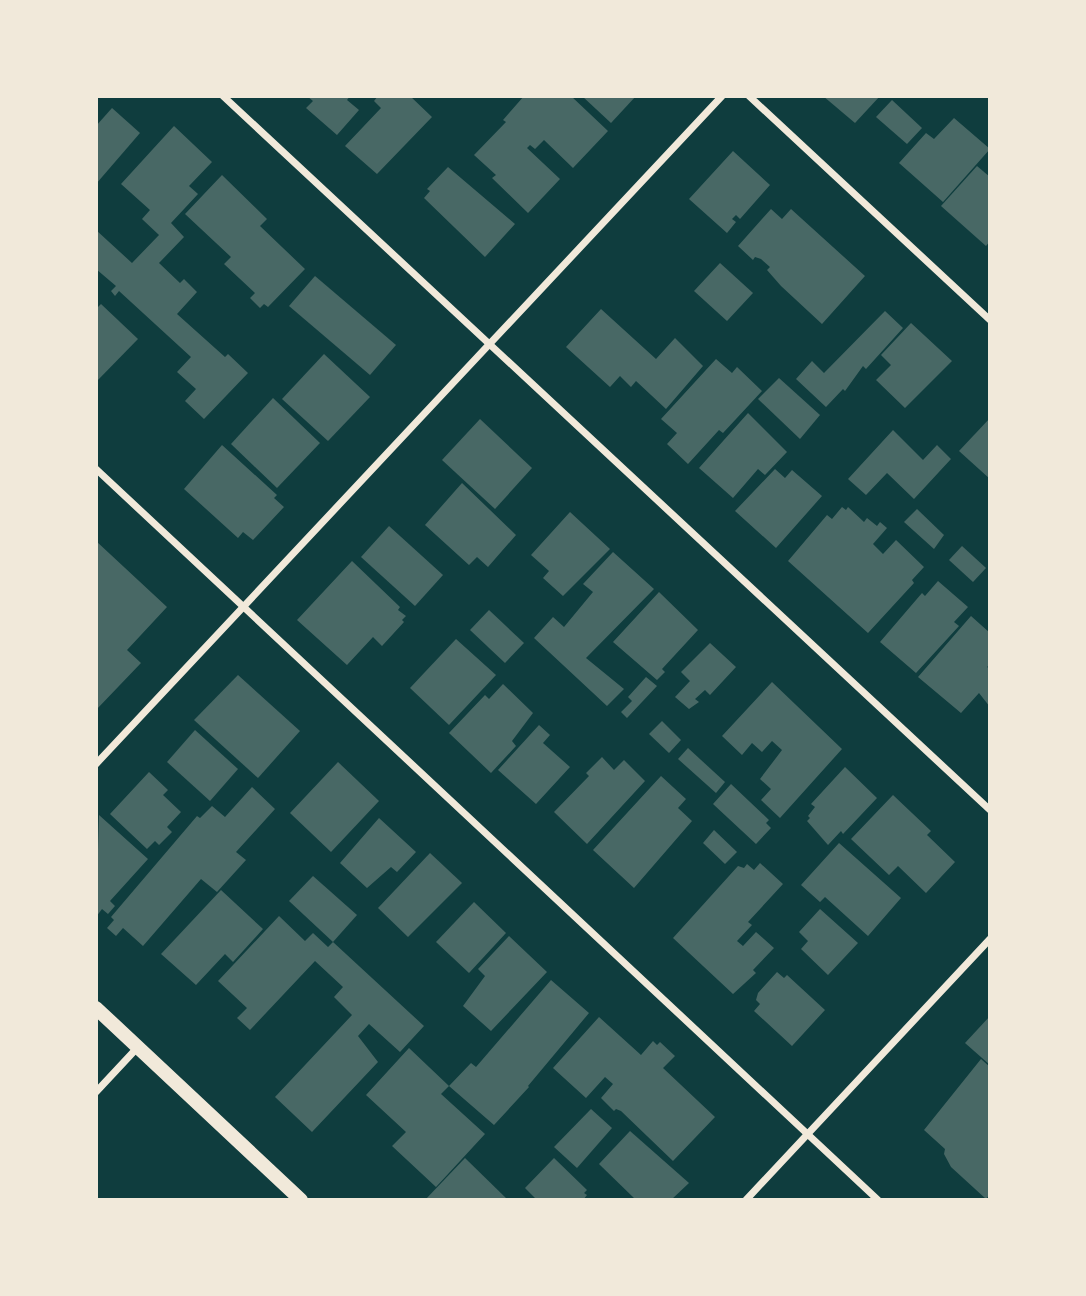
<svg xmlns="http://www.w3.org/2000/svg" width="1086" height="1296" font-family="Lato,sans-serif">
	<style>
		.building { fill: #486865 }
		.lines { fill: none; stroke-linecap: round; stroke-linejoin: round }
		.minor { stroke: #f1e9da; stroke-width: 7 }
		.secondary { stroke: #f1e9da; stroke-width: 14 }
	</style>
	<rect width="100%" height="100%" fill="#0f3d3e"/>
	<g class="building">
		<path d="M307 96H350L347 100 359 110 337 135 306 108 313 101Z"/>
		<path d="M378 96H410L432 117 377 174 345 146 381 108 374 101Z"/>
		<path d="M524 96H571L608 131 573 168 544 140 535 149 530 145 527 148 560 179 528 213 492 178 496 175 474 155 506 122 503 120Z"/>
		<path d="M582 96H636L611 123Z"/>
		<path d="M823 96H880L855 123Z"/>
		<path d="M892 100 922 128 907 144 876 117Z"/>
		<path d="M112 108 140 133 96 184V126Z"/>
		<path d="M954 118 990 149 943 202 899 163 926 133 934 139Z"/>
		<path d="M174 126 212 162 189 186 198 194 171 223 184 237 159 263 180 283 184 279 197 292 177 314 225 357 228 354 248 373 204 419 185 401 196 389 177 372 191 357 119 291 115 296 111 291 116 286 96 269V230L132 263 159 235 142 219 150 210 121 184Z"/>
		<path d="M733 151 770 185 740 219 736 215 732 219 736 222 727 233 689 199Z"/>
		<path d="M977 166 990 177V241L986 246 941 206Z"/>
		<path d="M448 167 515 224 485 257 424 198 430 191 427 189Z"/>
		<path d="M222 175 267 219 260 226 305 269 268 307 264 304 260 308 250 298 255 293 224 264 231 257 185 214Z"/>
		<path d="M771 209 782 219 791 209 865 276 822 324 781 286 767 270 770 267 761 259 755 257 753 260 738 246Z"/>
		<path d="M720 263 753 293 727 321 694 291Z"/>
		<path d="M315 276 396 345 370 375 289 306Z"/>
		<path d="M101 304 138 339 96 382V309Z"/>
		<path d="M601 309 656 359 675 338 703 366 666 409 636 381 631 387 620 376 610 387 566 347Z"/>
		<path d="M885 311 903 328 866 369 863 366 845 391 843 389 826 407 796 379 812 361 824 373Z"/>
		<path d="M911 323 952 361 905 408 876 380 891 365 881 355Z"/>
		<path d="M324 354 370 397 328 441 282 399Z"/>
		<path d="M716 359 732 373 737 367 762 391 723 433 719 430 688 464 667 444 677 433 661 419Z"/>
		<path d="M779 378 820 415 800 439 758 399Z"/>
		<path d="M273 398 320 443 277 488 231 444Z"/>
		<path d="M748 413 787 452 765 475 758 469 733 498 699 468Z"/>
		<path d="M990 418V479L959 451Z"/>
		<path d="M480 419 532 468 495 509 442 460Z"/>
		<path d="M893 430 923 460 937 445 951 459 914 499 887 473 866 495 848 479Z"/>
		<path d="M222 445 277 495 274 498 284 507 253 540 243 532 238 538 184 489Z"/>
		<path d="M775 469 785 478 792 470 822 496 776 548 735 511Z"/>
		<path d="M462 483 516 535 488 567 477 557 469 565 425 525Z"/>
		<path d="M842 507 846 510 848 507 864 522 867 518 877 526 880 522 887 528 873 544 883 554 896 540 924 567 912 580 914 583 868 633 788 561 827 515 832 519Z"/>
		<path d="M917 509 944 535 934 549 904 522Z"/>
		<path d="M570 512 610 549 563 596 543 578 549 571 531 555Z"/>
		<path d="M389 526 443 575 415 606 361 557Z"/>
		<path d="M96 541 167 607 127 650 141 663 96 710Z"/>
		<path d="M962 546 986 568 973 582 949 560Z"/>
		<path d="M613 552 654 589 586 658 624 689 607 706 534 638 553 617 564 627 593 592 583 584Z"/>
		<path d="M352 561 400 607 398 610 406 616 402 620 404 622 382 646 373 637 347 665 297 620Z"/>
		<path d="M938 581 968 607 954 622 959 626 916 673 880 642 922 593 925 596Z"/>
		<path d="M659 592 698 630 662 669 665 672 657 680 613 642Z"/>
		<path d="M489 610 524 643 505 663 470 630Z"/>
		<path d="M971 616 990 633V664L987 667 990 669V707L979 693 961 713 918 677Z"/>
		<path d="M456 639 496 675 449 725 410 688Z"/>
		<path d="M710 643 736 667 710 695 705 690 695 699 699 702 689 709 675 697 690 681 681 672Z"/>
		<path d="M238 675 300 731 258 778 194 720Z"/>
		<path d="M646 677 657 686 627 718 621 712 632 701 628 697Z"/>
		<path d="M772 682 842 749 780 818 761 800 771 789 760 779 782 750 772 741 762 752 752 743 742 755 722 736Z"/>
		<path d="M503 684 533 713 512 741 516 746 491 773 449 733 485 695 489 699Z"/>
		<path d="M662 721 681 740 669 753 649 734Z"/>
		<path d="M539 725 550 735 543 743 570 767 536 804 498 770Z"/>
		<path d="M195 730 238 769 210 801 167 762Z"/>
		<path d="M688 748 725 782 716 793 678 759Z"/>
		<path d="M602 757 614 770 624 760 645 781 587 844 554 812 589 776 586 773Z"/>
		<path d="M338 762 379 801 331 852 290 813Z"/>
		<path d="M845 767 877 798 843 834 841 831 828 845 807 821 810 818 808 816 815 807 811 804Z"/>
		<path d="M149 772 168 790 163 795 181 812 167 827 172 832 159 845 155 841 147 849 110 814Z"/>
		<path d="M661 776 686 799 678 808 692 821 634 888 593 850Z"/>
		<path d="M731 784 769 820 766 823 771 828 756 844 713 804Z"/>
		<path d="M252 787 275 809 236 852 246 860 217 892 201 879 143 946 123 928 116 936 107 928 114 920 111 917 197 816 200 818 212 806 225 817Z"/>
		<path d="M893 795 931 831 927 835 955 862 926 893 898 866 889 875 851 839Z"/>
		<path d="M99 815 148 859 110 901 115 906 108 914 102 909 96 917Z"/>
		<path d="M379 818 416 852 397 872 391 867 367 888 340 863Z"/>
		<path d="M714 830 737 852 725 864 703 843Z"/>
		<path d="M839 843 901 898 868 936 825 897 820 902 801 885Z"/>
		<path d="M430 853 462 883 408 937 378 908Z"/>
		<path d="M760 863 783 884 748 922 752 925 737 941 743 946 756 932 774 948 753 970 756 973 733 994 673 938 738 866 744 868 747 864 754 870Z"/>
		<path d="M313 876 357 915 333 942 289 901Z"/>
		<path d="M221 890 263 929 233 962 225 954 196 985 161 954Z"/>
		<path d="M474 902 506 933 469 973 436 942Z"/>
		<path d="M820 909 858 943 828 975 801 949 808 941 799 932Z"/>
		<path d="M279 916 305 941 313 933 328 947 333 942 424 1026 400 1052 369 1024 358 1036 378 1062 312 1132 275 1097 352 1015 334 997 343 987 315 961 250 1030 237 1018 247 1008 218 981Z"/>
		<path d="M509 936 547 972 491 1031 463 1006 485 976 478 969Z"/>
		<path d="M777 972 784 978 787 975 825 1010 792 1046 754 1011 760 1004 756 1000 758 993Z"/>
		<path d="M551 980 589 1013 528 1086 529 1087 494 1125 449 1086 471 1063 476 1067Z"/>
		<path d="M990 1016V1065L965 1043Z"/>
		<path d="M599 1017 641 1055 653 1041 657 1045 660 1042 675 1056 663 1068 715 1117 673 1161 621 1111 616 1109 614 1111 601 1098 613 1084 605 1077 586 1098 553 1068Z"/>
		<path d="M409 1048 449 1086 441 1094 485 1134 436 1187 392 1146 406 1132 366 1095Z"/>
		<path d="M981 1059 990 1067V1194L986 1199 951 1167 944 1154 945 1149 924 1130Z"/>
		<path d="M591 1109 612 1128 577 1168 554 1147Z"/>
		<path d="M630 1131 689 1183 671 1200H636L599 1164Z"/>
		<path d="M465 1158 508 1200H425Z"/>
		<path d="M554 1158 587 1190 584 1193 587 1195 583 1200H537L525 1188Z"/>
	</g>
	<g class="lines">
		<g class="minor">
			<path d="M223 96 990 810"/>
			<path d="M749 96 990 320"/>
			<path d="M96 469 878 1200"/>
			<path d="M96 764 722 96"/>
			<path d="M96 1092 138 1047"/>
			<path d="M746 1200 990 939"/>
		</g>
		<path class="secondary" d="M96 1008 301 1200"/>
	</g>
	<rect width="1086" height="1296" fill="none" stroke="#f1e9da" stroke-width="196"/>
</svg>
